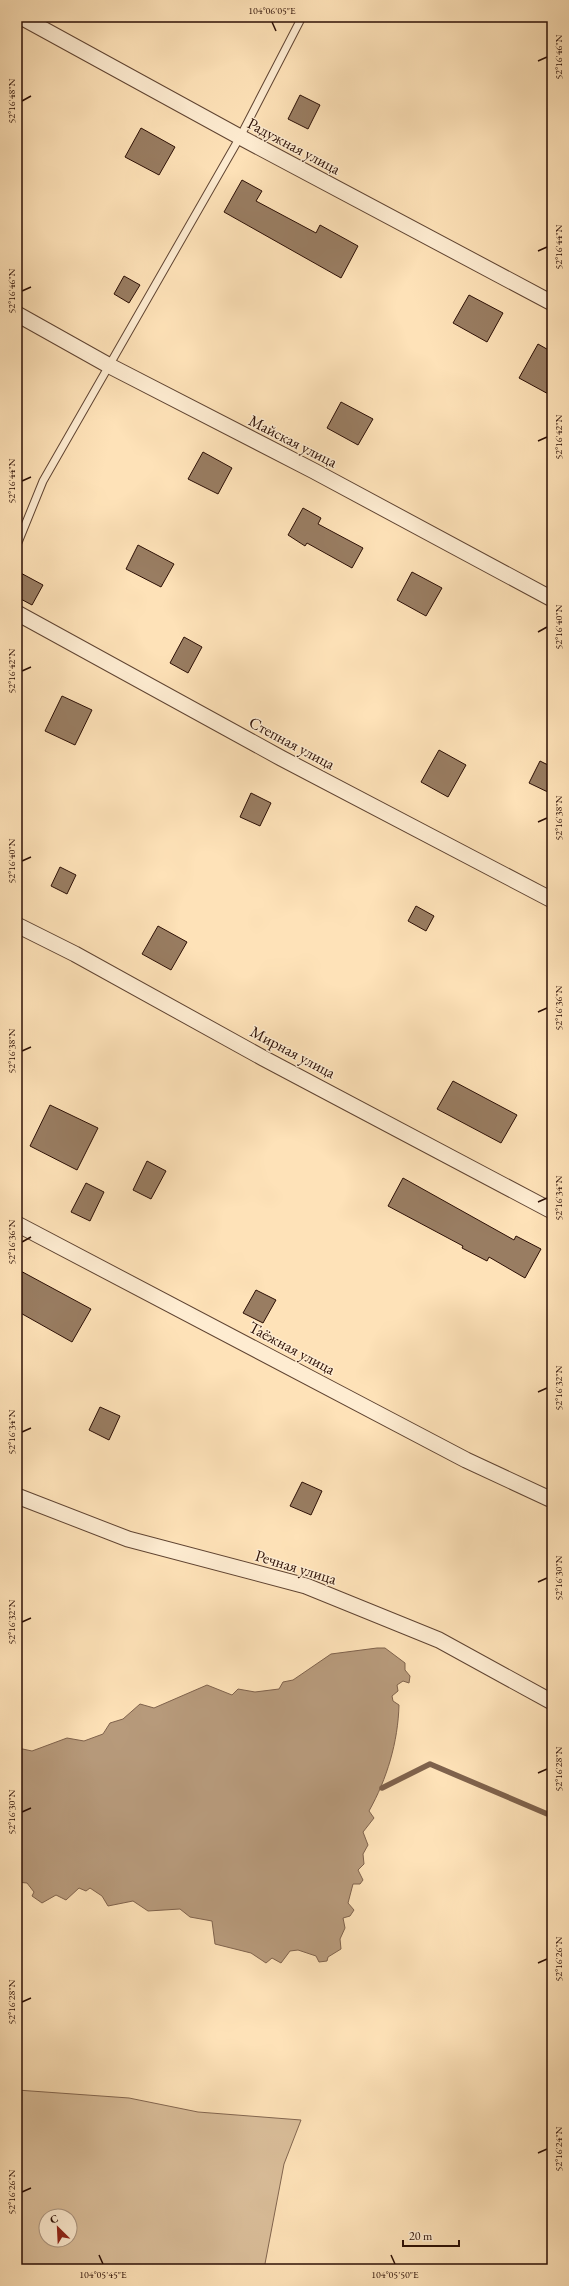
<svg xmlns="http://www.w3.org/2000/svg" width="569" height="2286" font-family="'EB Garamond',serif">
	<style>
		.green { fill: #dabe9a; stroke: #836650; fill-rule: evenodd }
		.water { fill: #b79a7b; stroke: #7f624c }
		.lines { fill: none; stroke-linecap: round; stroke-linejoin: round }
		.stream { stroke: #7f624c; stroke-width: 5.5 }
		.building { fill: #997d62; stroke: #2c0f05 }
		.service-casing { stroke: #604432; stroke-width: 9 }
		.minor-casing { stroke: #604432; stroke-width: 17 }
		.service { stroke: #feecd1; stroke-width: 7 }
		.minor { stroke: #feecd1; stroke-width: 15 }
		.ticks { fill: none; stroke: #2c0f05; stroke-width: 1.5 }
		.labels { text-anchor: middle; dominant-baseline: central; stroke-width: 3; stroke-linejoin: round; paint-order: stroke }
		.street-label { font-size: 16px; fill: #2c0f05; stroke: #feecd1 }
		.neatline { fill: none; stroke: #2c0f05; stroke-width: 1.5 }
		.ticks-label { font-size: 10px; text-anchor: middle; fill: #2c0f05 }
	</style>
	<rect width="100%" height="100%" fill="#fee2b8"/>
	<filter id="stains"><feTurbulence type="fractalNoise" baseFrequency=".005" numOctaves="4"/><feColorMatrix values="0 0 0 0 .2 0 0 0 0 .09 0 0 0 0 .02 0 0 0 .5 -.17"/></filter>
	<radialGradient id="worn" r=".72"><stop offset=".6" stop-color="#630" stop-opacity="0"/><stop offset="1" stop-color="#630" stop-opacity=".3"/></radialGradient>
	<path class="green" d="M17 2090 129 2098 198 2112 301 2120 284 2164 264 2269H17ZM46 2216H70V2240H46Z"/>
	<path class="water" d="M377 1648H385L405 1663V1670L410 1676 409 1683 403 1681 397 1685 398 1691 392 1696 393 1701 399 1705C398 1742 387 1779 369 1811L374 1818 363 1832 368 1845 363 1854 364 1864 358 1870 363 1880 360 1884H353L348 1903 354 1910 350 1916 343 1918 345 1928 340 1939 341 1949 328 1957 327 1961 319 1962 316 1956 298 1950 290 1951 281 1963 272 1958 266 1963 251 1953 215 1944 212 1921 190 1917 180 1909 148 1911 133 1901 108 1906 102 1896 90 1888 86 1891 79 1888 66 1900 56 1895 42 1903 32 1896 34 1892 27 1883 17 1882 18 1748 32 1751 67 1738 84 1741 103 1734 110 1723 123 1719 140 1704 154 1708 207 1685 232 1695 238 1689 255 1692 279 1689 283 1682 293 1680 331 1654Z"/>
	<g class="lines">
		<path class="stream" d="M382 1788 430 1764 552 1816"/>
	</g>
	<g class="building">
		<path d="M300 95 320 105 308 129 288 119Z"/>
		<path d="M141 128 175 147 159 175 125 157Z"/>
		<path d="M242 180 262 191 256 201 316 233 320 225 358 246 341 278 224 212Z"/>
		<path d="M124 276 140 285 129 303 114 294Z"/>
		<path d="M469 295 503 313 487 342 453 323Z"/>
		<path d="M538 344 552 352V396L519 378Z"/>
		<path d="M341 402 373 419 358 445 327 428Z"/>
		<path d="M203 452 232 468 218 494 188 479Z"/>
		<path d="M303 508 321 518 318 524 363 548 352 568 307 543 305 546 288 535Z"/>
		<path d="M138 545 174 564 161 587 126 569Z"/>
		<path d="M17 571 43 585 32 605 17 597Z"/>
		<path d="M412 572 442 588 426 616 397 600Z"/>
		<path d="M184 637 202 647 188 673 170 663Z"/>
		<path d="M62 696 92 710 75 745 45 731Z"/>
		<path d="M439 750 466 765 448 797 421 782Z"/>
		<path d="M540 761 552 767V794L529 783Z"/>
		<path d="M251 793 271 803 260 826 240 817Z"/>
		<path d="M60 867 76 875 67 894 51 886Z"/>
		<path d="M416 906 434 916 426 931 408 921Z"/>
		<path d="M158 926 187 942 171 970 142 954Z"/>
		<path d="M453 1081 517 1115 501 1143 437 1109Z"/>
		<path d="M50 1105 98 1128 77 1170 30 1146Z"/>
		<path d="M147 1161 166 1171 151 1199 133 1190Z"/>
		<path d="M403 1178 514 1240 516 1236 541 1249 525 1278 489 1257 487 1261 462 1248 463 1246 388 1206Z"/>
		<path d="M86 1183 104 1192 90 1221 71 1212Z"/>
		<path d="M17 1269 91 1309 72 1342 17 1311Z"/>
		<path d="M256 1290 276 1300 263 1323 243 1313Z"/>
		<path d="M100 1407 120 1416 109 1440 89 1430Z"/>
		<path d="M302 1482 322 1491 311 1515 290 1506Z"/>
	</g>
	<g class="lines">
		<g class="service-casing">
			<path id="service" d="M17 545 43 481 240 137 302 17"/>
		</g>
		<g class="minor-casing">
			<g id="minor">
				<path d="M21 17 240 137 552 303"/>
				<path d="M17 314 108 365 314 471 552 599"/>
				<path d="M17 613 281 758 552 900"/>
				<path d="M17 925 75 954 263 1058 552 1211"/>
				<path d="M17 1224 466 1460 552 1500"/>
				<path d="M17 1496 128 1539 306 1586 439 1640 552 1702"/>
			</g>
		</g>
		<use href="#service" class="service"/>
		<use href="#minor" class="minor"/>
	</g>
	<path class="ticks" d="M272 22 276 31M538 61 547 57M22 101 31 96M538 251 547 247M22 291 31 287M538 441 547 437M22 481 31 477M538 632 547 627M22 671 31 667M538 822 547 818M22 861 31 857M538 1012 547 1008M22 1051 31 1047M538 1202 547 1198M22 1242 31 1237M538 1392 547 1388M22 1432 31 1428M538 1582 547 1578M22 1622 31 1618M538 1773 547 1769M22 1812 31 1808M538 1963 547 1959M22 2002 31 1998M538 2153 547 2149M22 2192 31 2188M99 2255 103 2264M391 2255 395 2264"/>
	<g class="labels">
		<g class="street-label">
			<text transform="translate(294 146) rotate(28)">Радужная улица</text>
			<text transform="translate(293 441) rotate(27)">Майская улица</text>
			<text transform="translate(292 743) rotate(28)">Степная улица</text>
			<text transform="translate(293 1052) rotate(28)">Мирная улица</text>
			<text transform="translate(292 1348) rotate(28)">Таёжная улица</text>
			<text transform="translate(296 1567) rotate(17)">Речная улица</text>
		</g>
	</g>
	<rect width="569" height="2286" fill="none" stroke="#fee2b8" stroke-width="44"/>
	<g transform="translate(58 2228) rotate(336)"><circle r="19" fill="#feecd1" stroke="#aa947f"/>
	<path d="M0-3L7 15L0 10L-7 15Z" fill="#8f2418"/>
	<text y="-6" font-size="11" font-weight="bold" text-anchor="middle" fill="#2c0f05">С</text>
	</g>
	<path d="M403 2240v6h56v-6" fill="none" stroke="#2c0f05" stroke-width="2"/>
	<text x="409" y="2240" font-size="12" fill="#2c0f05" stroke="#feecd1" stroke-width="3" paint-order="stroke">20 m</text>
	<rect x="22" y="22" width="525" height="2242" class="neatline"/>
	<g class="ticks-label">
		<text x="272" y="14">104°06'05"E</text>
		<text transform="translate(558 57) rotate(-90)" y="4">52°16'46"N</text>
		<text transform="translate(11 101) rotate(-90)" y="4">52°16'48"N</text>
		<text transform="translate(558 247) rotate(-90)" y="4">52°16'44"N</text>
		<text transform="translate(11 291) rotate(-90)" y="4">52°16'46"N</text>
		<text transform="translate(558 437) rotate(-90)" y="4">52°16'42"N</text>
		<text transform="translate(11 481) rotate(-90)" y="4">52°16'44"N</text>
		<text transform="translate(558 627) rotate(-90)" y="4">52°16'40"N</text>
		<text transform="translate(11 671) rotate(-90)" y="4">52°16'42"N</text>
		<text transform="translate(558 818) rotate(-90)" y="4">52°16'38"N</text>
		<text transform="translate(11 861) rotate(-90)" y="4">52°16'40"N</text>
		<text transform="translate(558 1008) rotate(-90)" y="4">52°16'36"N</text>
		<text transform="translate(11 1051) rotate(-90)" y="4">52°16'38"N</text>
		<text transform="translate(558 1198) rotate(-90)" y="4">52°16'34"N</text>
		<text transform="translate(11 1242) rotate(-90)" y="4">52°16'36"N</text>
		<text transform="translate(558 1388) rotate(-90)" y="4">52°16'32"N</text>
		<text transform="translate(11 1432) rotate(-90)" y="4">52°16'34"N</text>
		<text transform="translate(558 1578) rotate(-90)" y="4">52°16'30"N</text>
		<text transform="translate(11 1622) rotate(-90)" y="4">52°16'32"N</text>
		<text transform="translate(558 1769) rotate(-90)" y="4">52°16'28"N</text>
		<text transform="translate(11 1812) rotate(-90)" y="4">52°16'30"N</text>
		<text transform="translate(558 1959) rotate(-90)" y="4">52°16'26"N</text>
		<text transform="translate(11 2002) rotate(-90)" y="4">52°16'28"N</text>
		<text transform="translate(558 2149) rotate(-90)" y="4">52°16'24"N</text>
		<text transform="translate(11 2192) rotate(-90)" y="4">52°16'26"N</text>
		<text x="103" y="2278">104°05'45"E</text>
		<text x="395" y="2278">104°05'50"E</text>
	</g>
	<rect width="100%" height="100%" filter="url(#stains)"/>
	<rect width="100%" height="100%" fill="url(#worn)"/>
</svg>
